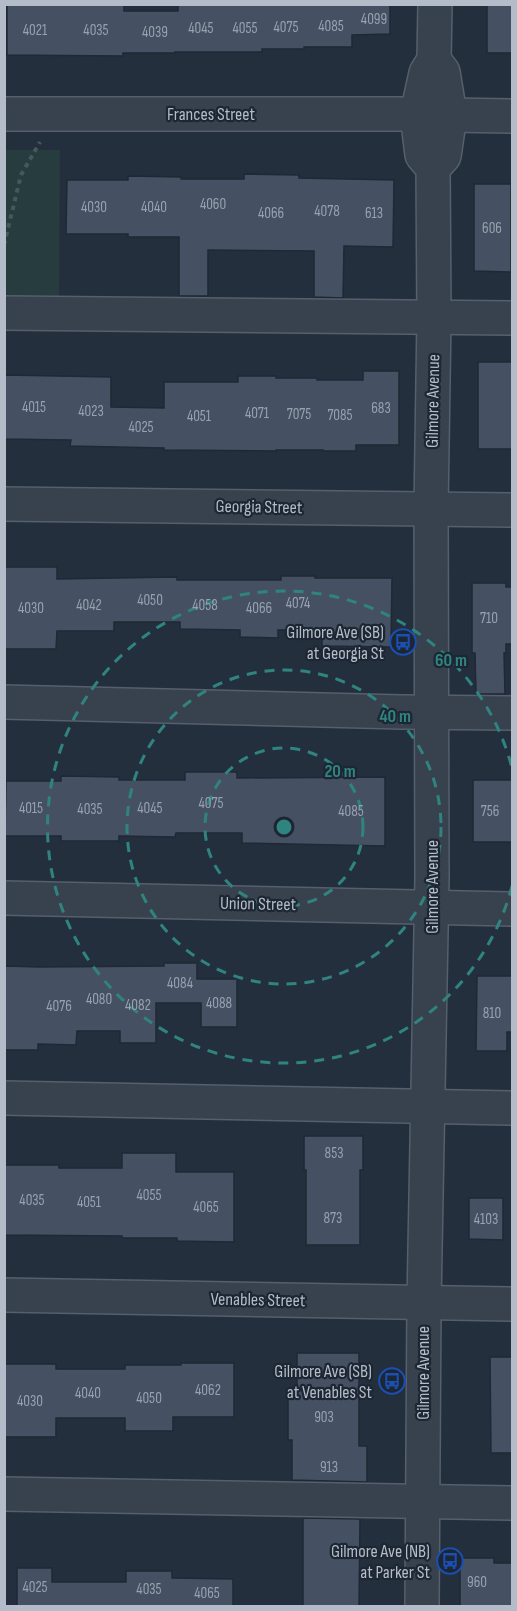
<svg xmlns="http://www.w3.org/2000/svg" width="517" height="1611" font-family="'Sofia Sans Condensed',sans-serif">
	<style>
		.green { fill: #263c3f }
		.building { fill: #455162; stroke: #1f2835; stroke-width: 1.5 }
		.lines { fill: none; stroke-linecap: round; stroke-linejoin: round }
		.minor-casing { stroke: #565f6c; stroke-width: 36 }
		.path { stroke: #44595c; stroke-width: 4; stroke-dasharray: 4.5 4.5; stroke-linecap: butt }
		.minor { stroke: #38414e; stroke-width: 33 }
		.ring { fill: none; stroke: #308480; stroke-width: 3; stroke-dasharray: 10 8 }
		.labels { text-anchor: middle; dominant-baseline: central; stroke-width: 4.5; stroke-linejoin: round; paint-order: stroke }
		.number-label { font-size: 15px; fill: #98a1af }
		.street-label { font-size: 18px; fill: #b4bcc9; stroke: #1d2633 }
		.poi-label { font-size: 18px; fill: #b4bcc9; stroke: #1d2633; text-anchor: end }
		.centre { fill: #308480; stroke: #1d2633; stroke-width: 3 }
		.ring-label { font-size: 18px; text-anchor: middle; font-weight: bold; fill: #308480; stroke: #1d2633; stroke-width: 4.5; stroke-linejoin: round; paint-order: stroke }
	</style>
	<rect width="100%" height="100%" fill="#242f3e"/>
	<path class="green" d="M5 150H60L59 302H5Z"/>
	<g class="building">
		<path d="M7 4H124V11H178V4H390V34L352 35V47H304V49H262V52H175V53H123V56L7 55Z"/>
		<rect x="487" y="4" width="26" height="49"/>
		<path d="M244 174 299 175V178L394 180 393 247 344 246 343 298 314 297V251L208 250V296H179V237H128V234H66L67 180H128V176L181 177V179H244Z"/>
		<path d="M474 184H511V272L474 271Z"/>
		<rect x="478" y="362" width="35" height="87"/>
		<path d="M363 371H399V445H356V451H323V450H276V451L164 450V448L70 446 71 440 4 439V375L111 377V407L164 408V382H238V376H276V378H317V380H363Z"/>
		<path d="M4 567H57V579L177 577V580H281V576H315V578H392L391 647 322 646V630H278V638L240 637V630L180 629V622H114V631H57L56 649H4Z"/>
		<path d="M472 583H506V587H513V644H506V653H504L505 694H476L475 653H472Z"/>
		<path d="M185 772H237V778L385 777V846L242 843V833H176L175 837 119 836V841H61V836H5L6 781H61V776L119 777V780H185Z"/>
		<rect x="473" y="780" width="40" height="62"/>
		<path d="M164 963H197V979H237V1027H201V1003H156V1043H120V1031H77L76 1045 38 1044V1050H4V966L39 967 164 966Z"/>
		<path d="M477 976H513V1032H507V1051H476Z"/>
		<path d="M304 1136H363V1170H360V1245H306V1170H304Z"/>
		<path d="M122 1153H176V1172H234V1242L177 1241V1238H122V1236L4 1235V1165H59V1168H122Z"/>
		<path d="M469 1198H503V1240L469 1239Z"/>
		<path d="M297 1353H359V1446H367V1482L292 1480V1440H288V1394H297Z"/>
		<path d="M490 1357H513V1453H491Z"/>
		<path d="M181 1363H234V1417H173V1431H125V1418H56V1437H5V1364H56V1369H125V1365H181Z"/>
		<path d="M303 1518 360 1519 359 1606H303Z"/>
		<path d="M460 1558H494V1563H513V1606H460Z"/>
		<path d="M17 1568H52V1582H126V1571H172V1578L233 1579V1606H17Z"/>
	</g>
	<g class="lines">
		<g class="minor-casing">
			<g id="minor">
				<path d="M4 114H417"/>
				<path d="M450 115 512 116"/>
				<path d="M433 168 444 156 450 115 443 72 434 60"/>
				<path d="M4 313 512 318"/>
				<path d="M4 504 512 510"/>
				<path d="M4 702 401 712 512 713"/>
				<path d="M4 898 512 909"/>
				<path d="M4 1098 512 1108"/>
				<path d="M4 1295 512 1304"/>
				<path d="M4 1494 512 1503"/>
				<path d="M422 1606 424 1303 432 878 431 509 434 317 433 168 422 155 417 114 426 73 434 60 435 4"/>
			</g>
		</g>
		<path class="path" d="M4 245 21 175 40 142"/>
		<use href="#minor" class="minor"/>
	</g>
	<g class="ring">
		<circle cx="284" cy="827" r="79"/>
		<circle cx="284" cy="827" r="157"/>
		<path d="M512 886A236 236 0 1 1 512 768"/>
	</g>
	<defs>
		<g id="bus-ring" transform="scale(1.35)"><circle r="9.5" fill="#1d2633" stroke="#1a4fb4" stroke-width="1.5"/><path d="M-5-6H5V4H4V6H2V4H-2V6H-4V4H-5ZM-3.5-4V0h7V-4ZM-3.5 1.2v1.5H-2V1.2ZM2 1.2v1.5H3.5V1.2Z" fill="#1a4fb4"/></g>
	</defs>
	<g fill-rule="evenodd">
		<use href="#bus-ring" x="403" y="642"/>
		<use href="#bus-ring" x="392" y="1381"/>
		<use href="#bus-ring" x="450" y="1561"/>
	</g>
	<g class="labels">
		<g class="number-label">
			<text x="374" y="19">4099</text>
			<text x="331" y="26">4085</text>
			<text x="286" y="27">4075</text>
			<text x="201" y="28">4045</text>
			<text x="245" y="28">4055</text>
			<text x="35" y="30">4021</text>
			<text x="96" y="30">4035</text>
			<text x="155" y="32">4039</text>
			<text x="213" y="204">4060</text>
			<text x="94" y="207">4030</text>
			<text x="154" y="207">4040</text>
			<text x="327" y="211">4078</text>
			<text x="271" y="213">4066</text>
			<text x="374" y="213">613</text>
			<text x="492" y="228">606</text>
			<text x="34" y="407">4015</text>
			<text x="381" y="408">683</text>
			<text x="91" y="411">4023</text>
			<text x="257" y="413">4071</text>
			<text x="299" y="414">7075</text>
			<text x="340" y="415">7085</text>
			<text x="199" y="416">4051</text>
			<text x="141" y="427">4025</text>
			<text x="150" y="600">4050</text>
			<text x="298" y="603">4074</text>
			<text x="89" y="605">4042</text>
			<text x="205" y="605">4058</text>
			<text x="31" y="608">4030</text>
			<text x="259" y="608">4066</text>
			<text x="489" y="618">710</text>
			<text x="211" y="803">4075</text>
			<text x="31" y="808">4015</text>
			<text x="150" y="808">4045</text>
			<text x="90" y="809">4035</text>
			<text x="351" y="811">4085</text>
			<text x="490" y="811">756</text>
			<text x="180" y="983">4084</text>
			<text x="99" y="999">4080</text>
			<text x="219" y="1003">4088</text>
			<text x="138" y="1005">4082</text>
			<text x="59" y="1006">4076</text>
			<text x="492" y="1013">810</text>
			<text x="334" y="1153">853</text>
			<text x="149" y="1195">4055</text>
			<text x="32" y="1200">4035</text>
			<text x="89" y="1202">4051</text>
			<text x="206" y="1207">4065</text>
			<text x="333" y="1218">873</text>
			<text x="486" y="1219">4103</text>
			<text x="208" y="1390">4062</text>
			<text x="88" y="1393">4040</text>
			<text x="149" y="1398">4050</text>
			<text x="30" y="1401">4030</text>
			<text x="324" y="1417">903</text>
			<text x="329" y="1467">913</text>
			<text x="477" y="1582">960</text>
			<text x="35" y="1587">4025</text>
			<text x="149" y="1589">4035</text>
			<text x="207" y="1593">4065</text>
		</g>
		<g class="street-label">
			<text x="211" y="114">Frances Street</text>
			<text transform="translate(433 401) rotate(-89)">Gilmore Avenue</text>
			<text transform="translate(259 507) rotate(1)">Georgia Street</text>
			<text transform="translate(432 887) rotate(-90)">Gilmore Avenue</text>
			<text transform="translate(258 904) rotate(1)">Union Street</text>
			<text transform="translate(258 1300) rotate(1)">Venables Street</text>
			<text transform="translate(423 1373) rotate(-90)">Gilmore Avenue</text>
		</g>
		<g class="poi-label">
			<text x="384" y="632">Gilmore Ave (SB)<tspan x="384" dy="21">at Georgia St</tspan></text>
			<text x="372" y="1371">Gilmore Ave (SB)<tspan x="372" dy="21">at Venables St</tspan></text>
			<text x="430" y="1551">Gilmore Ave (NB)<tspan x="430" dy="21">at Parker St</tspan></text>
		</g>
	</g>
	<circle cx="284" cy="827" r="9" class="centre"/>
	<g class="ring-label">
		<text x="451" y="666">60 m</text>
		<text x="395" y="722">40 m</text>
		<text x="340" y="777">20 m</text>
	</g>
	<rect width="517" height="1611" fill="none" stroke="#b4bcc9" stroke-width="12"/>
</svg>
